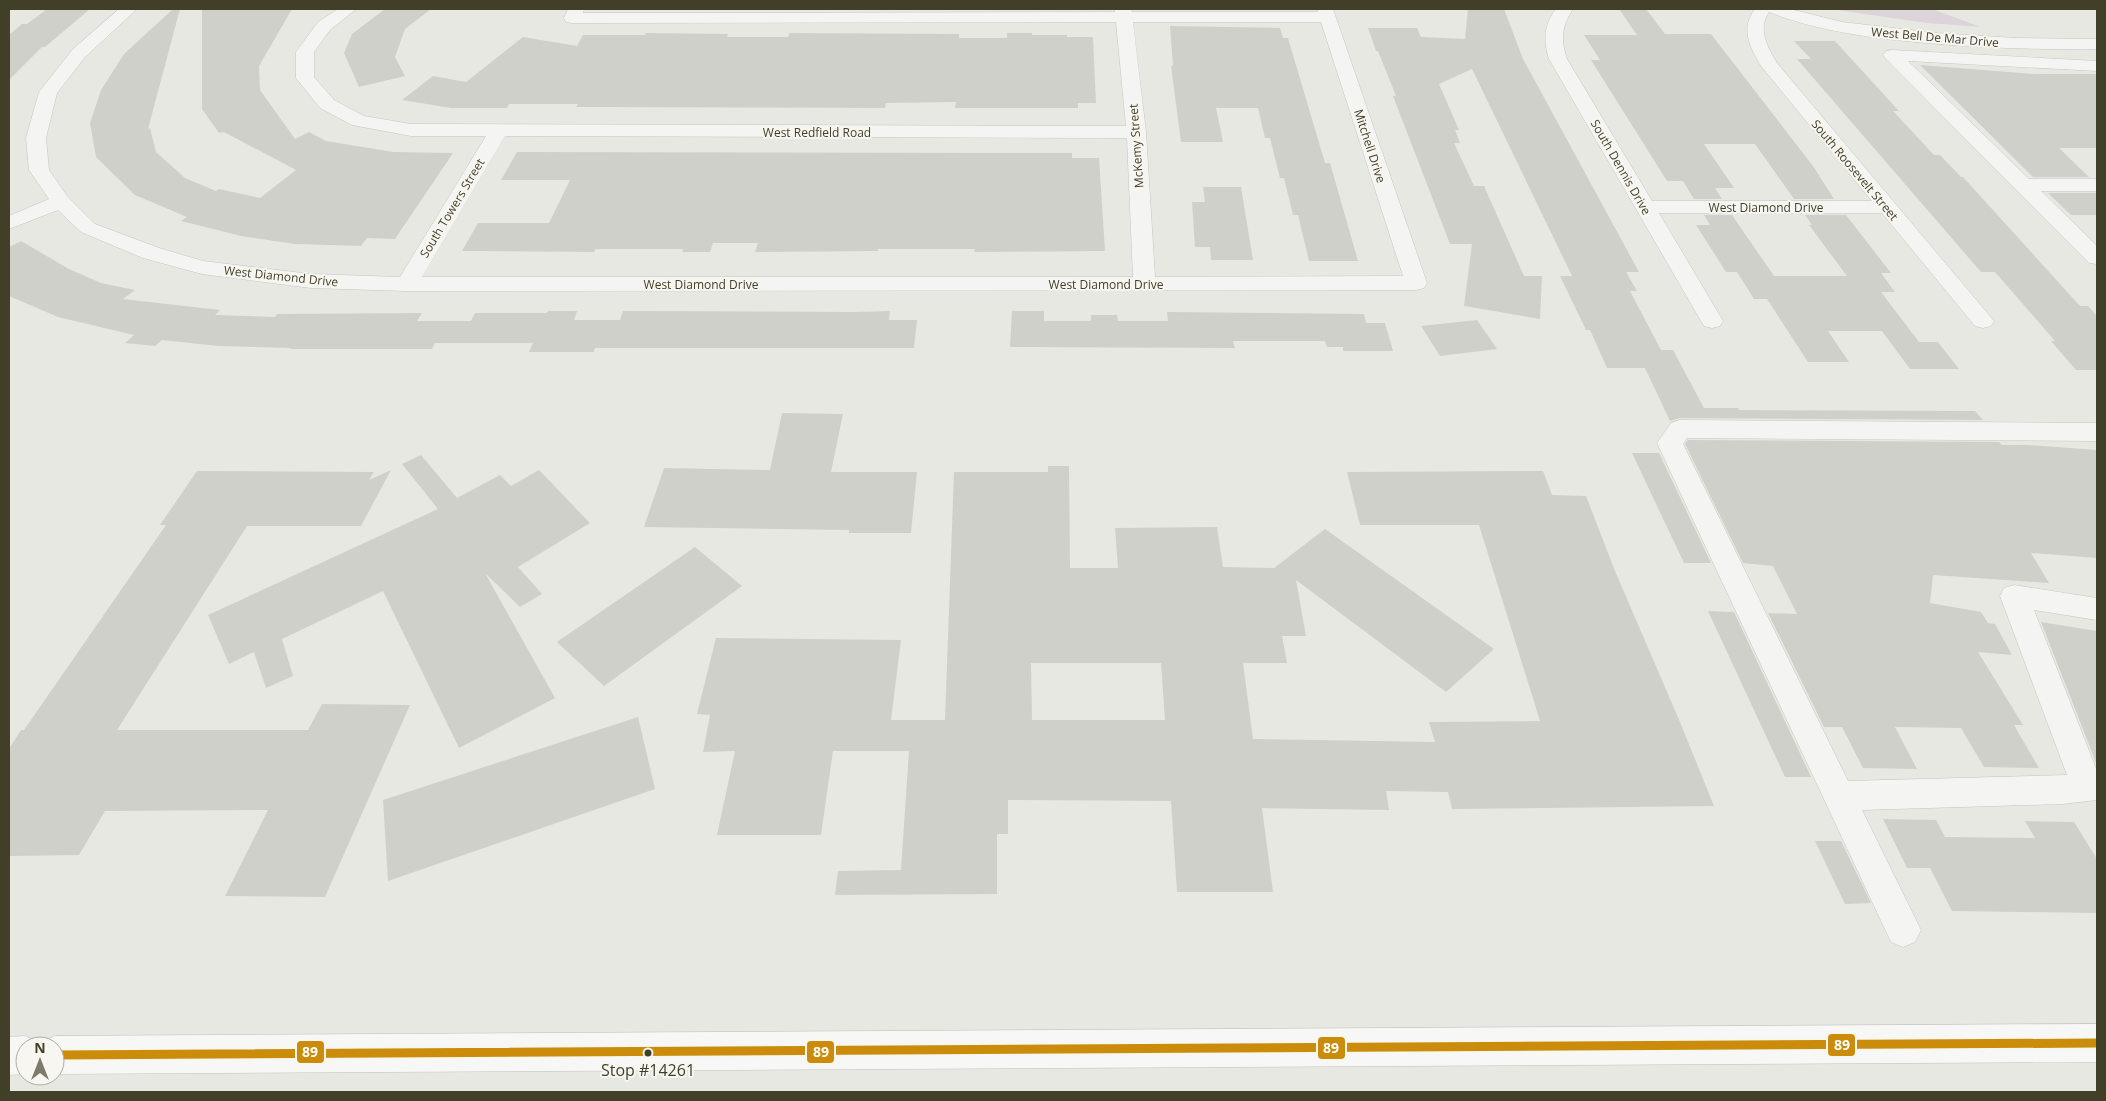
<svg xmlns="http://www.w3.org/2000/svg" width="2106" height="1101" font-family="'Open Sans',sans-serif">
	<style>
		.green { fill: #ddd3da }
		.building { fill: #d0d0cb; fill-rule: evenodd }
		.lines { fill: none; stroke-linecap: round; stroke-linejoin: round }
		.street-casing { stroke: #c6c6c1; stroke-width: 1 }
		.secondary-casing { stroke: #c6c6c1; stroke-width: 1 }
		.street { fill: #f4f4f2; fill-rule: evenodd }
		.secondary { fill: #f7f7f6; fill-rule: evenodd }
		.bus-1-casing { stroke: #f7f6f0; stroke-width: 13 }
		.bus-1 { stroke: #ca8c0a; stroke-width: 9 }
		.bus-dot { fill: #423f29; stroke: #f7f6f0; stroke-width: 2 }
		.labels { text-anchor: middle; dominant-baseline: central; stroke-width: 4; stroke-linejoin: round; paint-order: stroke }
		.far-street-label { font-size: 12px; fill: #423f29; stroke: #f7f6f0 }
		.near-bus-label { font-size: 16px; fill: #423f29; stroke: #f7f6f0 }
		.line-badge { stroke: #f7f6f0; stroke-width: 2 }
		.badge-label { font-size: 14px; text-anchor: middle; font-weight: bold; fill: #fff }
	</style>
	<rect width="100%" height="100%" fill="#e8e8e3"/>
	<path class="green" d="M1830 9H1932L1981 27 1927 23Z"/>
	<g class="building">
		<path d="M47 9H90L45 47H42L9 80V35L22 24H27Z"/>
		<path d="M173 9H180L148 129 150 128 156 152 185 178 216 191 219 189 260 198 296 170 224 132 219 133 202 109V9H292L259 66 260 90 295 139 309 132 326 141 393 152 453 153 395 239 367 238 361 246 295 244 241 236 181 221 187 217 135 195 96 157 90 123 101 90 124 54Z"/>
		<path d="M385 9H431L405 29 395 57 405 76 359 87 344 53 352 34Z"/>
		<path d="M1468 9H1504L1523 59 1639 272H1626L1637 291H1630L1661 350H1673L1704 408H1738L1739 410 1975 411 1983 420 1680 418 1670 421 1645 368H1607L1590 330H1586L1560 276H1572L1472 69 1439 84 1459 130H1455L1460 143H1454L1474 186H1484L1524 276H1542L1540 319 1464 306 1472 244H1450L1393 96H1396L1378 51H1376L1368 28H1417L1421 37 1465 39Z"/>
		<path d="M1619 9H1646L1665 34H1711L1813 166 1834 199H1794L1755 144H1704L1734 188H1715L1722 199H1694L1683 181H1667L1591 60H1600L1584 35H1637Z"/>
		<path d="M1170 26 1280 28 1283 38H1288L1325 163H1330L1358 261H1309L1298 215H1293L1284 178H1280L1270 138H1265L1258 108H1216L1223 142H1181L1171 66H1173Z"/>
		<path d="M646 33 728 34 727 37H788L790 33 959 34V38H1007V33H1032V35H1067V37H1093L1096 103H1078V108H955L956 102 886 103 885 108 576 107 578 104H509L507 108H451L402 100 433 76 466 82 523 37 577 46 583 35H645Z"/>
		<path d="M1794 41H1835L1899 111H1893L1934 155H1940L1961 177H1963L2080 306H2088L2097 316V370H2076L2051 341H2055L1995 272H1981L1797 59H1811Z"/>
		<path d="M1920 65 2035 74H2097V148H2059L2089 177H2033Z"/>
		<path d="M517 152 1072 153V158H1099L1105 251 974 252 975 249H878V251L755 252 758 243H713L710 252H682L683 249H595L594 252 462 251 478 223H549L570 180H501Z"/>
		<path d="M1203 187H1241L1253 260H1211L1210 247H1195L1192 202H1205Z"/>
		<path d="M2048 193H2097V215H2071Z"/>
		<path d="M1704 215H1732L1774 276H1847L1809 225H1812L1805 215H1846L1891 273H1881L1895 292H1881L1919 342H1938L1959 369H1910L1882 331H1828L1849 362H1808L1767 299H1754L1737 272H1726L1696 225H1710Z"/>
		<path d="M21 241 69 269 101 283 135 290 123 299 220 310 215 315 275 317 277 314 422 313 417 321H471L475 313H547L548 311H577L574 320H620L623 311 855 312 890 311 889 320H917L914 348H595L594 352H529L533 343H435L432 349H290L291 348 218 346 162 340 155 346 125 343 134 335 58 317 9 296V247Z"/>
		<path d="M1012 311H1044V321H1091V315H1117L1118 321H1168L1167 312 1364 314 1366 323H1385L1393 351H1343V347H1327L1325 341H1233L1235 348 1010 347Z"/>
		<path d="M1477 320 1497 349 1440 356 1421 326Z"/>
		<path d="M782 413 843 414 831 472H917L911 533H849V530L644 527 664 468 770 470Z"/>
		<path d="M1688 440 1999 442 2002 445H2028L2097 450V558L2031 553 2049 583 1933 575 1930 603 1981 612 1988 623 1995 624 2012 655 1978 652 2023 725H2014L2039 768 1984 767 1961 728 1895 727 1917 769 1863 768 1842 727H1824L1768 613 1797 614 1773 566 1743 563 1685 444Z"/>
		<path d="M1632 453H1659L1711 563H1684Z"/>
		<path d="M421 455 457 498 500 475 511 486 539 470 590 523 518 567 542 594 520 607 485 573 555 698 459 748 383 591 282 639 293 676 266 688 254 652 229 664 208 615 438 509 402 464Z"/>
		<path d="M1048 466H1069L1070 568H1118L1115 528 1217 527 1223 567 1274 568 1325 529 1494 649 1446 692 1296 580 1306 636H1282L1287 663H1243L1253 739 1435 742 1429 722 1540 721 1479 525H1360L1347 472 1543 471 1552 495 1586 496 1615 571 1680 722 1714 806 1452 809 1448 792 1386 791 1389 810 1262 808 1273 892H1177L1171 801 1008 800V834H997V894L835 895 838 871 901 870 909 751H833L821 835H717L735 751 703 752 710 715 697 714 716 638 901 640 891 720H945L954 472H1048ZM1031 663H1161L1165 720H1032Z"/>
		<path d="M391 470 361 526H247L117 730H308L322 704 410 705 325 897 225 896 268 810 105 811 79 855 9 856V749L21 730H24L166 525H160L197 471 374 472 369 480Z"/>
		<path d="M695 547 742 586 604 686 557 642Z"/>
		<path d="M1708 611 1734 612 1811 777H1785Z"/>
		<path d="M2041 622 2097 631V765Z"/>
		<path d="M638 717 655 789 388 881 383 800Z"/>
		<path d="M1883 819 1936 820 1945 837 2035 838 2025 821 2074 822 2097 859V913L1952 911 1930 868H1907Z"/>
		<path d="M1815 841H1841L1871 903 1845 904Z"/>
	</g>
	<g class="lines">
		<g class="street-casing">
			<g id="street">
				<path d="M119 9H137L85 57 57 93 46 138 49 170 68 197 95 224 159 248 203 261 311 274 400 277 486 136H411L352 125 320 108 296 78V52L318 22 338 9H356L330 30 314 52V77L334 100 364 116 411 124 1126 126 1116 22 572 23 566 22 564 18 568 9H584L583 13 1115 12V9H1131L1132 12H1318L1317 9H1333L1427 283 1424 288 1416 290 407 291 311 288 202 274 143 258 81 232 58 210 9 229V216L49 199 29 170 26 138 39 92 73 49ZM1133 22H1321L1403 276 1155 277 1146 132ZM505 136 1127 138 1133 277H422Z"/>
				<path d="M1556 9H1573C1562 26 1560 39 1567 59L1652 201H1872L1761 66C1750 47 1740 29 1755 9H1790L1842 22 1936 33 2016 38 2097 39V49C2030 50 1962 47 1895 40 1853 35 1809 28 1769 12 1757 29 1768 48 1777 63L1994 321 1991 326 1983 328 1975 326 1882 213H1659L1723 321 1720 326 1712 328 1704 326 1701 321 1549 59C1543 40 1544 24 1556 9Z"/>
				<path d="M1892 50 2097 61V71L1908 61 2029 179H2097V191H2041L2097 246V264L2089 263 1886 59 1883 55 1886 51Z"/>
				<path d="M1680 420 2097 423V441L1687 438 1683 444 1848 781 2067 775 2000 596 2004 588 2014 585 2097 598V620L2034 610 2097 771V800L2062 804 1862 810 1921 930 1915 942 1903 947 1891 942 1657 443 1671 423Z"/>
			</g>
		</g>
		<g class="secondary-casing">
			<path id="secondary" d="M2097 1024V1062L55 1074V1046H25V1074L9 1075V1037L25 1036 38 1042 40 1046 42 1042 55 1036Z"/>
		</g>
		<use href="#street" class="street"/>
		<use href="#secondary" class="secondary"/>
		<g class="bus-1-casing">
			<path id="bus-1" d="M55 1055 2097 1043"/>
		</g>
		<use href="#bus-1" class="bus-1"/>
	</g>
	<circle class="bus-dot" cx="648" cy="1053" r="4.5"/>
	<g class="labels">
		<g class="far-street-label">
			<text transform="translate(1935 37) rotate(5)">West Bell De Mar Drive</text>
			<text x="817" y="132">West Redfield Road</text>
			<text transform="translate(1136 146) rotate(-94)">McKemy Street</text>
			<text transform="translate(1370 146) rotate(72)">Mitchell Drive</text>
			<text transform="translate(1621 167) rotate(60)">South Dennis Drive</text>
			<text transform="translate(1855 170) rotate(50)">South Roosevelt Street</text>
			<text x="1766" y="207">West Diamond Drive</text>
			<text transform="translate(452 208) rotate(-59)">South Towers Street</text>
			<text transform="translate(281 276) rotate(6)">West Diamond Drive</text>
			<text x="701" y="284">West Diamond Drive</text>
			<text x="1106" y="284">West Diamond Drive</text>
		</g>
		<g class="near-bus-label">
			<text x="648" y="1070">Stop #14261</text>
		</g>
	</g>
	<g class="line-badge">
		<rect x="1827" y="1033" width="29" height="24" rx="5" fill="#ca8c0a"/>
		<rect x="1317" y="1036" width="29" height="24" rx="5" fill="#ca8c0a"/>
		<rect x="806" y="1040" width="29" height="24" rx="5" fill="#ca8c0a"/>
		<rect x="296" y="1040" width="29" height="24" rx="5" fill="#ca8c0a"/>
	</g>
	<g class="badge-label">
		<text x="1842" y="1050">89</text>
		<text x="1331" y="1053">89</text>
		<text x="821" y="1057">89</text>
		<text x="310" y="1057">89</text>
	</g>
	<rect width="2106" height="1101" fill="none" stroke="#423f29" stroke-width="20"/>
	<g transform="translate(40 1061)"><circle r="24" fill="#f7f6f0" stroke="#afada0"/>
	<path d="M0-4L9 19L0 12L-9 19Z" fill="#7c7a6a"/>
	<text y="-8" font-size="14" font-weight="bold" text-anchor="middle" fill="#423f29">N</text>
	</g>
</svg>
